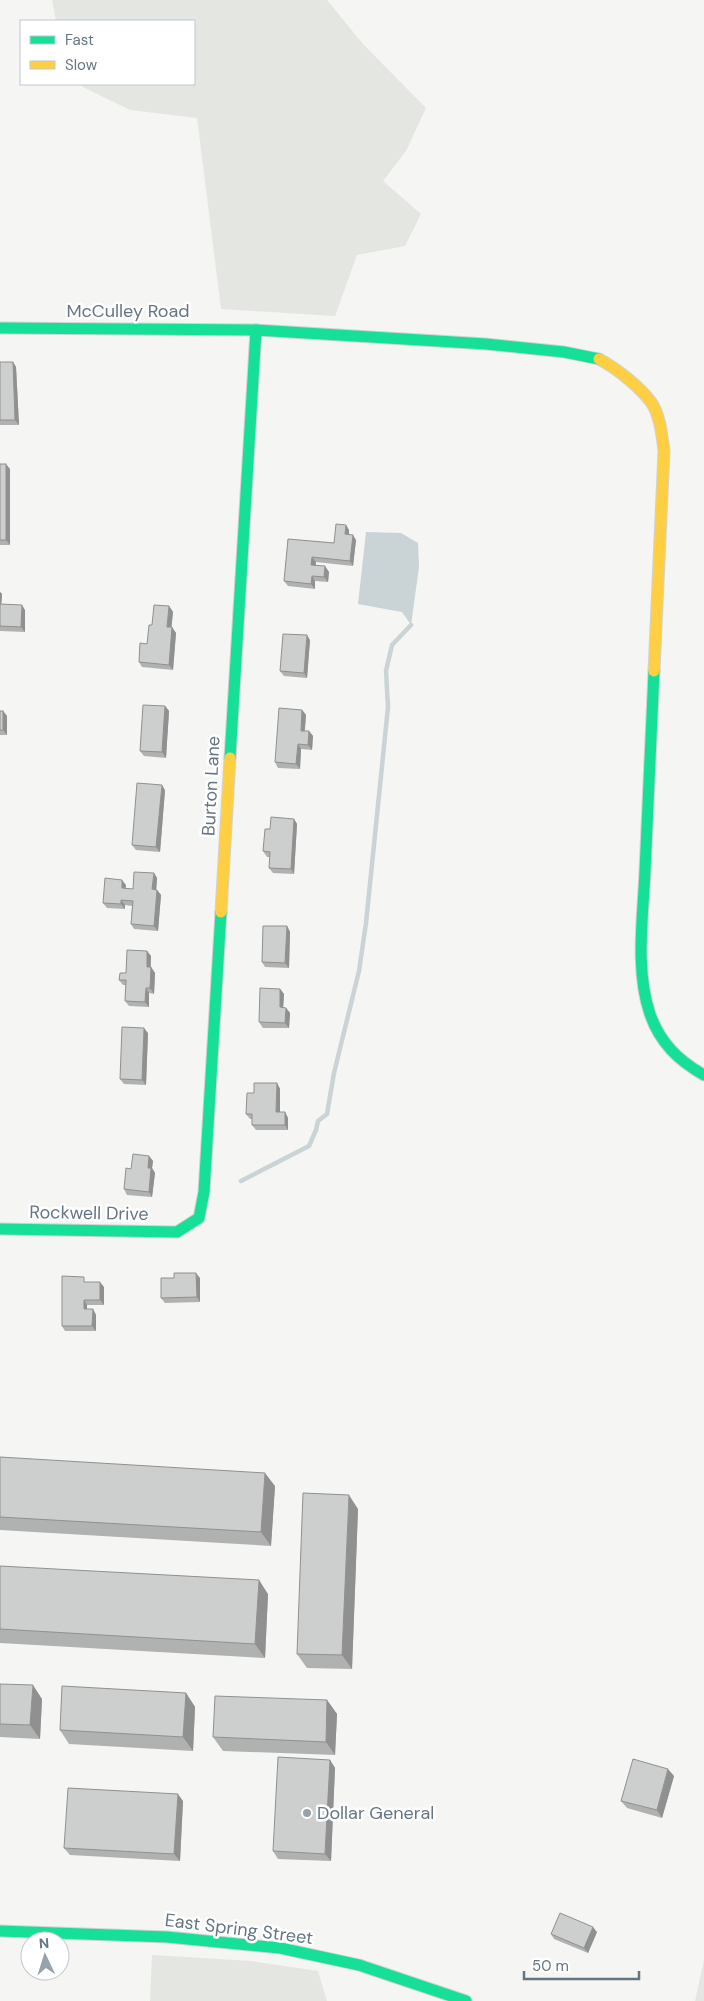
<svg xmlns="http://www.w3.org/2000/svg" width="704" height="2001" font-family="'DM Sans',sans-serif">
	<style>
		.green { fill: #e4e7e1 }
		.water { fill: #cad3d5 }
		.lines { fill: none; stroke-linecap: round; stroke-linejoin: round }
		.stream { stroke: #cad3d5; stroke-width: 4.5 }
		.fast-casing { stroke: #d2d3d4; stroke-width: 13 }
		.slow-casing { stroke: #d2d3d4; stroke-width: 13 }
		.fast { stroke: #16e098; stroke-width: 11 }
		.slow { stroke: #ffcf43; stroke-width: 11 }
		.wall { fill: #b0b1b1 }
		.shaded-wall { fill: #909090 }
		.building { fill: #cdcece; stroke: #909090 }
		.poi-dot { fill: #97a2aa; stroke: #fff; stroke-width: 2 }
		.labels { text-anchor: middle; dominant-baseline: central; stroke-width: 5; stroke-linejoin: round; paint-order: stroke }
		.street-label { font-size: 18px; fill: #657683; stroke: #fff }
		.poi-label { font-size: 18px; fill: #657683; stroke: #fff; text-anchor: start }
	</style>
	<rect width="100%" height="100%" fill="#f5f5f3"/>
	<g class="green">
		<path d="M52 0H327L363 44 426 108 406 151 383 181 421 214 405 246 357 255 335 316 221 309 197 118 130 110 77 84H194V21H56Z"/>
		<path d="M152 1955 251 1961 318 1971 327 2001H150Z"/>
		<path d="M704 1960V2001H695Z"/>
	</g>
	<path class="water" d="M366 532 401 533 418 543 419 567 411 625 402 612 358 604Z"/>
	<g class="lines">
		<path class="stream" d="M241 1181 309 1146 316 1130 318 1121 327 1114 334 1073 359 971 366 923 388 707 386 671 392 645 411 625"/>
		<g class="fast-casing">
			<g id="fast">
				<path d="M0 328 256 330 486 344 564 352 599 359"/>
				<path d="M654 671C651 737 648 804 645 871 643 917 635 970 650 1014 660 1043 679 1061 704 1075"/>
				<path d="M230 758 256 330"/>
				<path d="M0 1229 177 1232 199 1218 204 1192 221 912"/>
				<path d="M0 1931 167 1937 280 1948 359 1965 466 2001"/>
			</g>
		</g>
		<g class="slow-casing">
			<g id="slow">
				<path d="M599 359C616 368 639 386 651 402 660 415 662 435 664 451L654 671"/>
				<path d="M221 912 230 758"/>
			</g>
		</g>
		<use href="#fast" class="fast"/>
		<use href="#slow" class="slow"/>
	</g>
	<g class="wall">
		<path d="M0 362H13L16 367 19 425H0Z"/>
		<path d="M0 464 10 469V545H0Z"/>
		<path d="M346 525 349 530V534L356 540 353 566 316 562V565L329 572 328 582 315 581V589L288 586 284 581 288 539 334 543Z"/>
		<path d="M0 592 2 594 1 604 25 610V632L0 631Z"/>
		<path d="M169 606 173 612 171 627 176 633 173 670 142 667 139 662 147 644 152 625Z"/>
		<path d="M310 640 307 678 284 676 280 671Z"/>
		<path d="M165 706 169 711 166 758 144 756 140 751Z"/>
		<path d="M302 710 306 715 305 731H309L313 736 312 750 301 749 300 769 278 768 275 762Z"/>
		<path d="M0 711H3L7 716V735H0Z"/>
		<path d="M165 790 160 852 136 850 132 845Z"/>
		<path d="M294 819 297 824 294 874 273 873 269 868 270 857H267L263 851 270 829Z"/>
		<path d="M154 873 157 878 156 889 157 890 161 895 158 931 134 929 131 924 132 906 125 905V909L107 908 103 903 126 885 125 888 133 889Z"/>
		<path d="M287 926 290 932 289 968 265 967 262 962Z"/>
		<path d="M147 951 151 956V967L155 973 154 994 149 993V1007L129 1006 125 1001 126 985H123L119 980Z"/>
		<path d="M280 989 284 994 283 1007 286 1008 290 1013 289 1028H263L259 1022Z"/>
		<path d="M148 1033 146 1085 124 1084 120 1079Z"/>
		<path d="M277 1083 280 1089V1112H285L288 1118V1130H256L252 1125V1119H250L246 1114 254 1093Z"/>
		<path d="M149 1156 153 1161 152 1168 155 1173 152 1197 127 1195 124 1189 131 1169Z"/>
		<path d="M200 1278V1302L165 1303 161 1298Z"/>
		<path d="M87 1282 104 1287V1305H87V1309H93L96 1315V1331H65L62 1326Z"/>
		<path d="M0 1457 275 1486 271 1546 0 1530Z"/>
		<path d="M358 1509 352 1669 307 1668 297 1654Z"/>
		<path d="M0 1566 268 1594 265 1658 0 1643Z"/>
		<path d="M0 1684 42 1699 40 1739 0 1737Z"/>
		<path d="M186 1693 195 1707 193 1751 69 1744 60 1730Z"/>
		<path d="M327 1700 337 1714 335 1755 223 1751 213 1737Z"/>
		<path d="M330 1760 335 1768 331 1861 278 1859 273 1851Z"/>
		<path d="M674 1776 662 1818 627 1808 621 1801Z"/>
		<path d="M183 1801 180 1861 70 1855 64 1848Z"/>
		<path d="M597 1932 588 1953 554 1939 551 1934Z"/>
	</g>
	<g class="shaded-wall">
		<path d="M13 362 16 367 19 425 15 420Z"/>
		<path d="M6 464 10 469V545L6 540Z"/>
		<path d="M346 525 349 530V539L345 534Z"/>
		<path d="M353 535 356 540 353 566 350 561Z"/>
		<path d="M312 557 316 562 315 570 311 565Z"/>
		<path d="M325 566 329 572 328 582 324 577Z"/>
		<path d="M312 576 315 581V589L311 584Z"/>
		<path d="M0 592 2 594 1 610 0 608Z"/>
		<path d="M22 605 25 610V632L21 627Z"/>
		<path d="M169 606 173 612 171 632 167 627Z"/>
		<path d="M172 627 176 633 173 670 169 665Z"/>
		<path d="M307 635 310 640 307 678 304 673Z"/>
		<path d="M165 706 169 711 166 758 162 752Z"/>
		<path d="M302 710 306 715 304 736 301 731Z"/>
		<path d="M3 711 7 716V735L3 730Z"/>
		<path d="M309 731 313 736 312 750 308 745Z"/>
		<path d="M298 744 301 749 300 769 296 764Z"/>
		<path d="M162 785 165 790 160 852 156 847Z"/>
		<path d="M294 819 297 824 294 874 291 869Z"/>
		<path d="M154 873 157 878 156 894 152 889Z"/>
		<path d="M122 880 126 885 125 893 122 888Z"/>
		<path d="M157 890 161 895 158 931 154 926Z"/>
		<path d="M121 900 125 905V909L121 904Z"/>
		<path d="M287 926 290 932 289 968 285 963Z"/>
		<path d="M147 951 151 956 150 972 147 967Z"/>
		<path d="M151 967 155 973 154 994 150 988Z"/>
		<path d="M146 988 149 993V1007L145 1002Z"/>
		<path d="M280 989 284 994 283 1012 280 1007Z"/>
		<path d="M286 1008 290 1013 289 1028 285 1023Z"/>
		<path d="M144 1028 148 1033 146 1085 142 1080Z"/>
		<path d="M277 1083 280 1089V1117L276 1112Z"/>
		<path d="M285 1112 288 1118V1130L285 1125Z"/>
		<path d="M149 1156 153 1161 152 1168 155 1173 152 1197 149 1192 148 1168Z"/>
		<path d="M196 1273 200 1278V1302L197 1297Z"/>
		<path d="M100 1282 104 1287V1305L100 1300Z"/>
		<path d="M84 1300 87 1305V1314L84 1309Z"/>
		<path d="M93 1309 96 1315V1331L92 1326Z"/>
		<path d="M265 1473 275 1486 271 1546 261 1532Z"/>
		<path d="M349 1495 358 1509 352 1669 342 1655Z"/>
		<path d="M259 1580 268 1594 265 1658 255 1644Z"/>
		<path d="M33 1685 42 1699 40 1739 30 1725Z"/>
		<path d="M186 1693 195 1707 193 1751 183 1737Z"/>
		<path d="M327 1700 337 1714 335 1755 326 1742Z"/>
		<path d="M330 1760 335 1768 331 1861 325 1854Z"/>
		<path d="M668 1769 674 1776 662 1818 657 1810Z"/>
		<path d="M178 1794 183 1801 180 1861 174 1854Z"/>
		<path d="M593 1927 597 1932 588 1953 584 1948Z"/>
	</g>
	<g class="building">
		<path d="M0 362H13L15 420H0Z"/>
		<rect x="0" y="464" width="6" height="76"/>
		<path d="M336 524 346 525 345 534 353 535 350 561 312 557 311 565 325 566 324 577 312 576 311 584 284 581 288 539 334 543Z"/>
		<path d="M0 604 22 605 21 627 0 626Z"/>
		<path d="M154 605 169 606 167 627H172L169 665 139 662 140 643 147 644 149 625H152Z"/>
		<path d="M283 634 307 635 304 673 280 671Z"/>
		<path d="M143 705 165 706 162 752 140 751Z"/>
		<path d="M279 708 302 710 301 731H309L308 745 298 744 296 764 275 762Z"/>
		<rect x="0" y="711" width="3" height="19"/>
		<path d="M137 783 162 785 156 847 132 845Z"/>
		<path d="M271 817 294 819 291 869 269 868 270 852 263 851 265 829H270Z"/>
		<path d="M134 872 154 873 152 889 157 890 154 926 131 924 133 901 121 900V904L103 903 105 878 122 880V888L133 889Z"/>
		<path d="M263 926H287L285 963 262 962Z"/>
		<path d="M127 950 147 951V967H151L150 988H146L145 1002 125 1001 126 980H119L120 973H126Z"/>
		<path d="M260 988 280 989V1007L286 1008 285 1023 259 1022Z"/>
		<path d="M122 1027 144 1028 142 1080 120 1079Z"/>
		<path d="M254 1083H277L276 1112H285V1125H252V1114H246L247 1093H254Z"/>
		<path d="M133 1154 149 1156 148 1168H151L149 1192 124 1189 126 1168 131 1169Z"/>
		<path d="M174 1273H196L197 1297 161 1298V1278H174Z"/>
		<path d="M62 1276 84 1277V1282H100V1300H84V1309H93L92 1326H62Z"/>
		<path d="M0 1457 265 1473 261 1532 0 1517Z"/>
		<path d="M303 1493 349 1495 342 1655 297 1654Z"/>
		<path d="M0 1566 259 1580 255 1644 0 1629Z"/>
		<path d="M0 1684 33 1685 30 1725 0 1724Z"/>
		<path d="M62 1686 186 1693 183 1737 60 1730Z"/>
		<path d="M215 1696 327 1700 326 1742 213 1737Z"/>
		<path d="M278 1757 330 1760 325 1854 273 1851Z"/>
		<path d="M633 1759 668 1769 657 1810 621 1801Z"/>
		<path d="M68 1788 178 1794 174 1854 64 1848Z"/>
		<path d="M560 1913 593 1927 584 1948 551 1934Z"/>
	</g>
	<circle class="poi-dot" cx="307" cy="1813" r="5"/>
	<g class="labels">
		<g class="street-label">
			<text x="128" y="311">McCulley Road</text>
			<text transform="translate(211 786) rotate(-87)">Burton Lane</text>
			<text transform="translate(89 1213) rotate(1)">Rockwell Drive</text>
			<text transform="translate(239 1929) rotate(7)">East Spring Street</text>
		</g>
		<g class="poi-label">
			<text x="317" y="1813">Dollar General</text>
		</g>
	</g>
	<rect x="20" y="20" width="175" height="65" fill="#ffffff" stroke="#c1c8cd"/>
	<rect x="30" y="36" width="25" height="8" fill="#16e098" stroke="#c1c8cd"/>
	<text x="65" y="45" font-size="15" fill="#657683">Fast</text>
	<rect x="30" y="61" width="25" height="8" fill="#ffcf43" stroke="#c1c8cd"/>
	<text x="65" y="70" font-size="15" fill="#657683">Slow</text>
	<g transform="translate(45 1956) rotate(356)"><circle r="24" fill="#ffffff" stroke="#c1c8cd"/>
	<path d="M0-4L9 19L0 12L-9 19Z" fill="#97a2aa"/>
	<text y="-8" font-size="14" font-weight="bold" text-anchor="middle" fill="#657683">N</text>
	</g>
	<path d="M524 1971v8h115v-8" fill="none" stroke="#657683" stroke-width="2.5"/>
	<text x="532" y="1971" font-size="15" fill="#657683" stroke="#ffffff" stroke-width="4" paint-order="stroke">50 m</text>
</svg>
